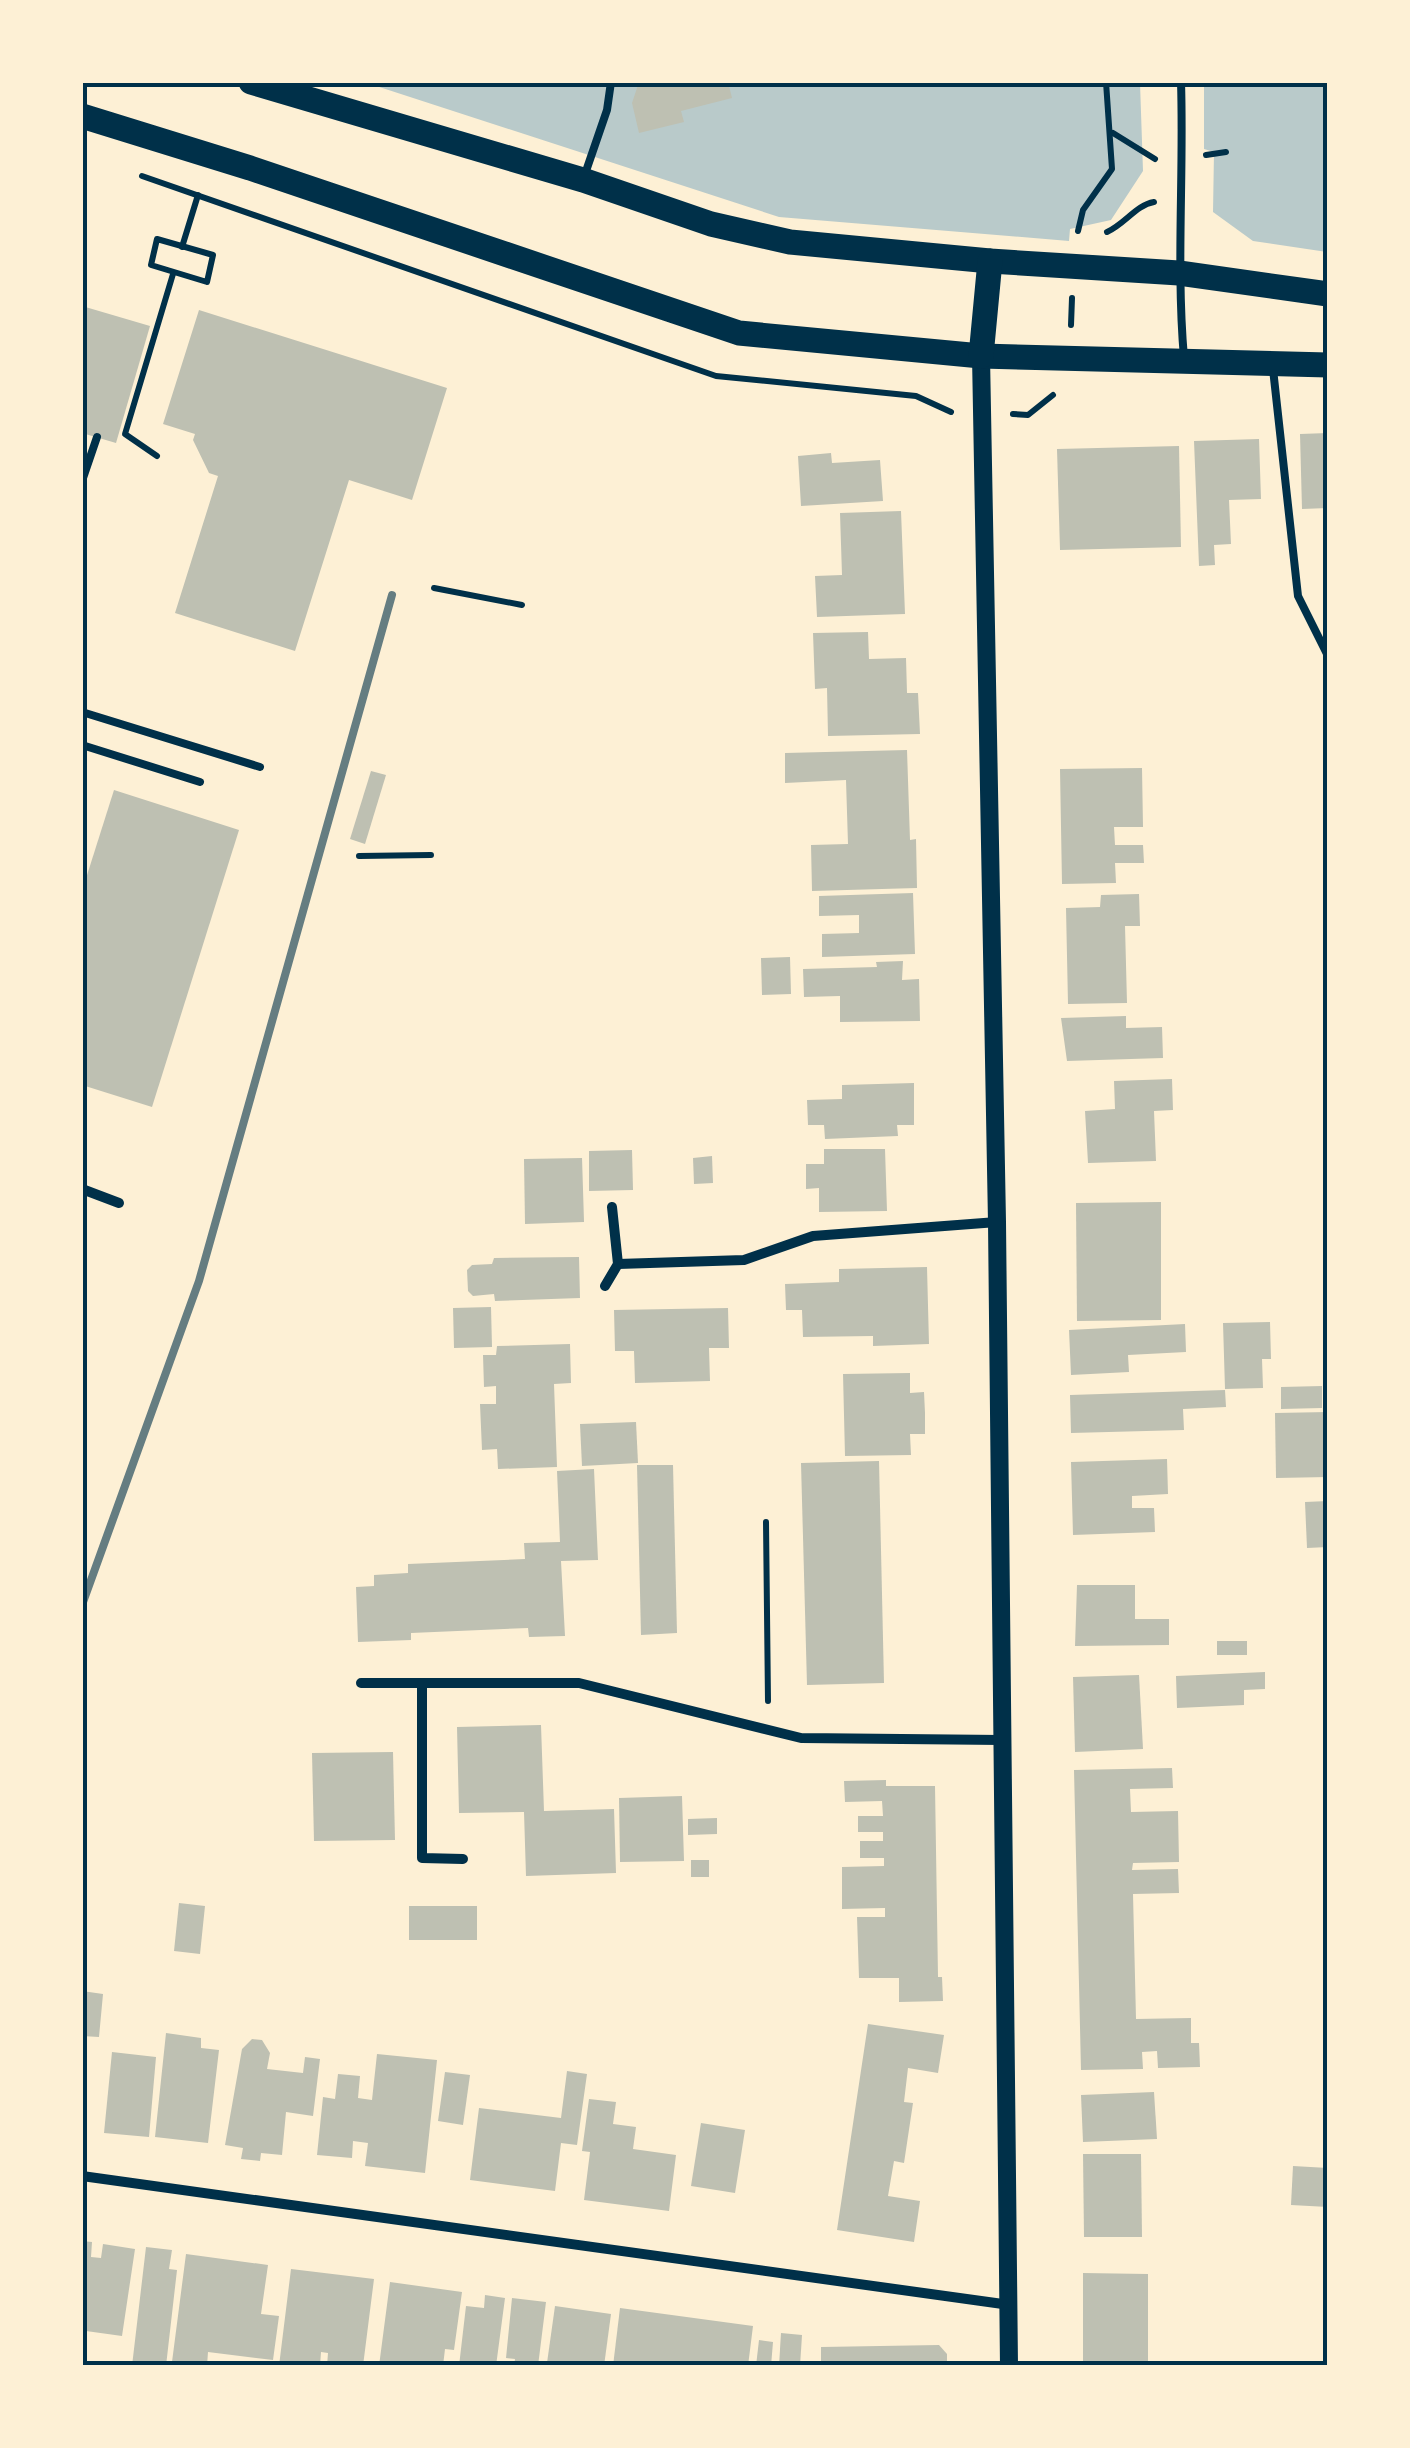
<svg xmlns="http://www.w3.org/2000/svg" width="1410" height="2448" font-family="Lato,sans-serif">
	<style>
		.green { fill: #b9caca }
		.building { fill: #bec0b2 }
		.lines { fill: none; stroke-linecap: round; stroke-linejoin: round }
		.path { stroke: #003049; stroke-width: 6 }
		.service { stroke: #003049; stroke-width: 8 }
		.minor { stroke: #003049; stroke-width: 10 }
		.tertiary { stroke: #003049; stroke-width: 18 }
		.primary { stroke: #003049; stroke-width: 25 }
		.rail { stroke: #657d81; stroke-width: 8 }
		.neatline { fill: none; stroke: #003049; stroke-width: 4 }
	</style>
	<rect width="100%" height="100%" fill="#fdf0d5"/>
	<g class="green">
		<path d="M367 83H1140L1143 171 1111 220 1070 229 1069 241 779 217Z"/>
		<path d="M1204 83H1327V252L1253 241 1213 212 1214 152 1204 149Z"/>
	</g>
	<g class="building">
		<path d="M639 82H728L732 98 681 111 684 122 639 133 632 103Z"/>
		<path d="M82 306 150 326 116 443 82 433Z"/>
		<path d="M199 310 447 388 412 500 349 480 295 651 175 613 218 476 209 473 193 440 195 434 163 424Z"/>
		<path d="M1328 433V508L1302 509 1300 434Z"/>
		<path d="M1259 439 1261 499 1229 500 1231 544 1214 545 1215 565 1199 566 1194 441Z"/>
		<path d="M1179 446 1181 547 1060 550 1057 449Z"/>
		<path d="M831 453 832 463 880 460 883 501 801 506 798 456Z"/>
		<path d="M901 511 905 614 817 617 815 576 842 575 840 513Z"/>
		<path d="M868 632 869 659 906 658 907 693H918L920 734 828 736 827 688 815 689 813 633Z"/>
		<path d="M907 750 910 840 916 839 917 888 812 891 811 845 848 844 846 780 785 783V753Z"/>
		<path d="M1142 768 1143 827H1114L1115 845H1143L1144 863H1115L1116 883 1062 884 1060 769Z"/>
		<path d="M371 771 386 775 365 844 350 839Z"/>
		<path d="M114 790 239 830 152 1107 82 1085V891Z"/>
		<path d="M913 893 915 954 822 957V934L859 933V915L819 916V896Z"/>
		<path d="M1139 894 1140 926H1125L1127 1003 1068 1004 1066 908 1100 907 1101 895Z"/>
		<path d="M790 957 791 994 762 995 761 958Z"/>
		<path d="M903 961 902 980 919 979 920 1021 840 1022V996L804 997 803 969 877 967 876 962Z"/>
		<path d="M1126 1016V1028L1162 1027 1163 1058 1067 1061 1061 1018Z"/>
		<path d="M1172 1079 1173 1110 1154 1111 1156 1161 1088 1163 1085 1111 1115 1109 1114 1081Z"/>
		<path d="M914 1083V1125H897L898 1136 825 1139 824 1125H808L807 1100 842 1099V1085Z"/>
		<path d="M824 1149H885L887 1211 819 1212V1188L806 1189V1164H824Z"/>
		<path d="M632 1150 633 1190 589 1191V1151Z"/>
		<path d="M712 1156 713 1183 694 1184 693 1158Z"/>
		<path d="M582 1158 584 1222 525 1224 524 1159Z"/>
		<path d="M1161 1202V1320L1077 1321 1076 1203Z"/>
		<path d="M579 1257 580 1298 495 1301 494 1294 473 1296 468 1291 467 1270 472 1265 492 1264 494 1258Z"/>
		<path d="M927 1267 929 1344 873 1346V1336L803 1337 802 1310H786L785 1284 839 1282V1269Z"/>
		<path d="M491 1307 492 1347 454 1348 453 1308Z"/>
		<path d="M728 1308 729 1348H709L710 1381 635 1383 634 1351H615L614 1310Z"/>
		<path d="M1270 1322 1271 1359H1262L1263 1388 1225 1389 1223 1323Z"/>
		<path d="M1185 1324 1186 1352 1128 1355 1129 1372 1071 1375 1069 1330Z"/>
		<path d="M570 1344 571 1383 554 1384 557 1467 498 1469 497 1449 482 1450 480 1404H496V1386L484 1387 483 1355H496L497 1346Z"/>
		<path d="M910 1373V1393L924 1392 925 1413V1434H910L911 1455 845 1456 843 1374Z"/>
		<path d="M1322 1386V1408L1281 1409V1387Z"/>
		<path d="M1225 1390 1226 1407 1183 1409 1184 1430 1071 1433 1070 1395Z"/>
		<path d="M1328 1412V1477L1276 1478 1275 1413Z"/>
		<path d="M636 1422 638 1463 582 1466 580 1424Z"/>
		<path d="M1167 1459 1168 1494 1132 1496V1508H1154L1155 1532 1073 1535 1071 1462Z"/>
		<path d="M879 1461 884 1683 807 1685 801 1463Z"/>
		<path d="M637 1465H673L677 1633 641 1635Z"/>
		<path d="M594 1469 598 1560 561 1561 565 1636 529 1637 528 1628 411 1633V1640L358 1642 356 1587 374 1586V1575L408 1573V1564L525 1559 524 1543 560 1542 557 1471Z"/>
		<path d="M1328 1501V1547L1307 1548 1305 1502Z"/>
		<path d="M1077 1585H1135V1619H1169V1645L1075 1646Z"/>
		<rect x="1217" y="1641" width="30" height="14"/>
		<path d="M1265 1672V1689L1244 1690V1705L1177 1708 1176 1676Z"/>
		<path d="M1139 1675 1143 1749 1075 1752 1073 1677Z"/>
		<path d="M541 1725 544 1811 614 1809 616 1873 526 1876 524 1812 459 1813 457 1727Z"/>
		<path d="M393 1752 395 1840 314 1841 312 1753Z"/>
		<path d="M1172 1768 1173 1788 1130 1789 1131 1812 1178 1811 1179 1862 1133 1863 1132 1870 1178 1869 1179 1893 1133 1894 1136 2019 1191 2018V2043H1199L1200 2067 1158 2068 1157 2051 1142 2052 1143 2069 1081 2070 1074 1770Z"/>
		<path d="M886 1780V1786H935L938 1977H942L943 2001 899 2002V1978H859L857 1917H885V1908L842 1909V1867L884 1866V1858H860V1841H883V1832H858V1816H883L882 1801 845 1802 844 1781Z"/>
		<path d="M682 1796 684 1861 620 1862 619 1798Z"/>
		<path d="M717 1818V1834L688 1835V1819Z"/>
		<rect x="691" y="1860" width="18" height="17"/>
		<path d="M179 1903 205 1906 200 1954 174 1951Z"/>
		<rect x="409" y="1906" width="68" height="34"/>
		<path d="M82 1991 103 1994 99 2037 82 2036Z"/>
		<path d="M868 2024 944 2035 938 2073 908 2068 904 2102 913 2103 904 2163 894 2161 888 2196 920 2201 914 2242 837 2230Z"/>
		<path d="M166 2033 201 2038V2048L219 2050 208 2143 155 2137Z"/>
		<path d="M252 2039 262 2040 270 2053 267 2069 303 2073 305 2057 320 2059 313 2116 286 2112 282 2155 261 2153 260 2161 241 2159 243 2148 225 2145 242 2049Z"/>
		<path d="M112 2052 156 2057 149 2137 104 2133Z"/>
		<path d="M377 2054 437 2060 425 2173 365 2166 368 2143 353 2141 352 2158 317 2155 323 2097 335 2099 338 2074 360 2076 358 2098 372 2100Z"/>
		<path d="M567 2071 587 2074 577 2145 561 2143 555 2191 470 2180 479 2108 561 2118Z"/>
		<path d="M445 2072 470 2075 463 2125 438 2121Z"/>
		<path d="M1154 2092 1157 2139 1083 2142 1081 2095Z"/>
		<path d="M589 2099 616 2102 613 2124 636 2127 633 2149 676 2155 669 2211 584 2200 590 2152 582 2151Z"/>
		<path d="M701 2123 745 2130 735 2193 691 2186Z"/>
		<path d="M1083 2154H1141L1142 2237H1084Z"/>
		<path d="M1293 2166 1328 2168V2207L1291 2205Z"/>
		<path d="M82 2241 92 2242 91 2257 101 2258 103 2244 135 2249 122 2336 86 2331Z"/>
		<path d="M146 2247 172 2250 169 2269 177 2270 166 2366H132Z"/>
		<path d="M186 2254 268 2265 261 2314 279 2316 273 2360 208 2352 207 2366 172 2362Z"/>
		<path d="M291 2269 374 2279 363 2366H327L328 2353 321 2352 320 2366H279Z"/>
		<path d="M1083 2273 1148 2274V2366H1083Z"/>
		<path d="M390 2282 462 2292 454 2350 445 2349 443 2366H379Z"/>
		<path d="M485 2295 505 2298 496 2366H459L466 2306 484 2308Z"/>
		<path d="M512 2298 546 2302 538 2366H514L515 2359 506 2358Z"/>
		<path d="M555 2306 611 2314 604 2366 547 2363Z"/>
		<path d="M620 2308 753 2326 748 2366H613Z"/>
		<path d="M781 2333 802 2335 800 2366H779Z"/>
		<path d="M759 2340 773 2342 771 2366H756Z"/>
		<path d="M939 2345 947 2354V2366H821V2347Z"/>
	</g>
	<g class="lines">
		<g class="path">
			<path d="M1113 133 1155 159"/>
			<path d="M1206 155 1226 152"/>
			<path d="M142 176 716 376 916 396 951 412"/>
			<path d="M1078 231 1083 210 1112 169 1106 82"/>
			<path d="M1107 232C1125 224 1136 205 1154 202"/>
			<path d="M157 239 213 255 207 282 151 265Z"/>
			<path d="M182 247 198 195"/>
			<path d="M1071 325 1072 298"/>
			<path d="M1013 414 1028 415 1053 395"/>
			<path d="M157 456 125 434 173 274"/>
			<path d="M434 588 522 605"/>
			<path d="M359 856 431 855"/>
			<path d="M766 1522 768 1701"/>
		</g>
		<g class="service">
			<path d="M1181 82C1184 174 1176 266 1184 358"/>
			<path d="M585 174 607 110 611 82"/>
			<path d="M1273 369 1298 596 1328 656"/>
			<path d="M82 481 97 437"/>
			<path d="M82 712 260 767"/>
			<path d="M82 745 200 782"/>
		</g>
		<g class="minor">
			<path d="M82 1189 119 1203"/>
			<path d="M618 1264 744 1260 813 1236 997 1222"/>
			<path d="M605 1286 618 1264 612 1207"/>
			<path d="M361 1683H579L801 1738 1002 1740"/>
			<path d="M422 1683V1858L463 1859"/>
			<path d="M82 2176 1010 2305"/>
		</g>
		<path class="tertiary" d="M981 356 997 1222 1009 2366"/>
		<g class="primary">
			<path d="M251 82 583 180 711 224 790 242 990 261 1179 273 1328 294"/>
			<path d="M82 116 250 168 739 333 981 356 1328 365"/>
			<path d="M981 356 990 261"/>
		</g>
		<path class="rail" d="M82 1605 199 1281 392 595"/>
	</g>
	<rect width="1410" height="2448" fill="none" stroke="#fdf0d5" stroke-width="170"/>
	<rect x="85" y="85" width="1240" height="2278" class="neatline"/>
</svg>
